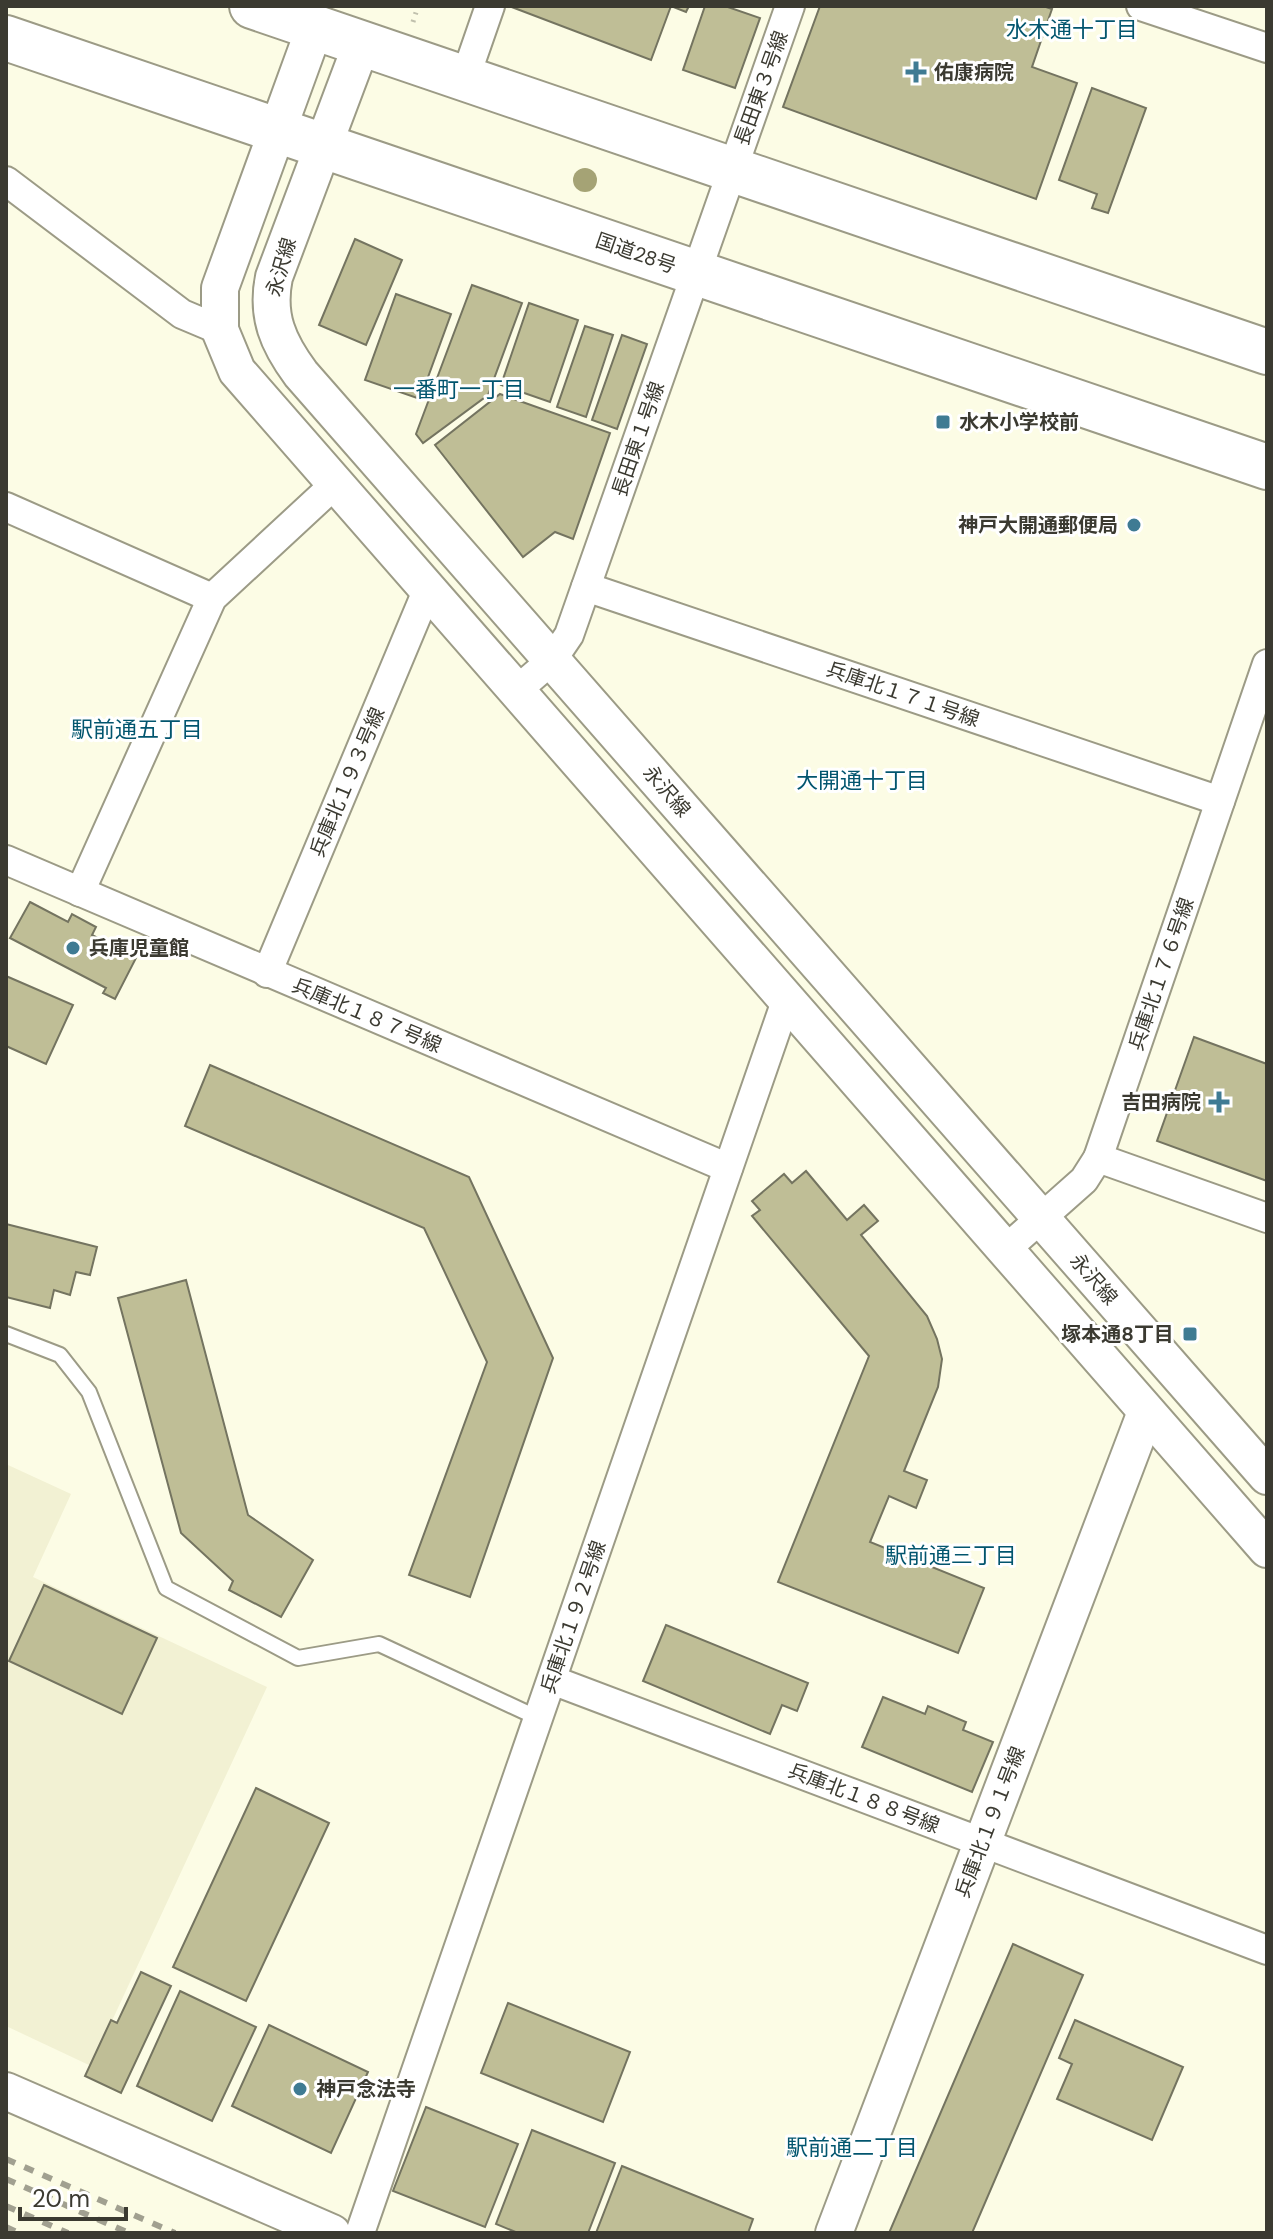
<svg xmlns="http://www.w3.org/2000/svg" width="1273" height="2239" font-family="'DM Sans','Noto Sans JP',sans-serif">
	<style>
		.built { fill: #f2f1d3 }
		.building { fill: #bfbe96; stroke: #747460; stroke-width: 2 }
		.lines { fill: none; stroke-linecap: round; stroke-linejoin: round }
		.service-casing { stroke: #9c9b86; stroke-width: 18 }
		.minor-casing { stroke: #9c9b86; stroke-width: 32 }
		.tertiary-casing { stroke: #9c9b86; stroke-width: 40 }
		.trunk-casing { stroke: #9c9b86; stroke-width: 48 }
		.path { stroke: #c0c0ad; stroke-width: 5; stroke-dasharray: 2 6; stroke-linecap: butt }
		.service { stroke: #fff; stroke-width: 14 }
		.minor { stroke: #fff; stroke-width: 28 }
		.tertiary { stroke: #fff; stroke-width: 36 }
		.trunk { stroke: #fff; stroke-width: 44 }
		.rail { stroke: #a1a090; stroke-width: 6; stroke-dasharray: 10 10; stroke-linecap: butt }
		.tree { fill: #a5a375 }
		.poi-dot { fill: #3f7b93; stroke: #fff; stroke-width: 3 }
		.labels { text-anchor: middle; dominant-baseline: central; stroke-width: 6; stroke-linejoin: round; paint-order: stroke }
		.poi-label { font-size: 20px; font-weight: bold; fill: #3b3a31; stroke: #fff; text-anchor: start }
		.street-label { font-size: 20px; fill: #3b3a31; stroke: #fff }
		.neighbourhood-label { font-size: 22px; fill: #02556e; stroke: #fff }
	</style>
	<rect width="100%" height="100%" fill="#fcfce5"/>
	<path class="built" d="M8 1465 71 1494 33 1577 267 1687 91 2066 6 2026Z"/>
	<g class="building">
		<path d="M509 6H689L686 12 671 6 651 60Z"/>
		<path d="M705 6H725L760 18 735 88 683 70Z"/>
		<path d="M820 6H1043L1052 9 1032 67 1077 83 1036 199 783 107Z"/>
		<path d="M1092 88 1146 108 1108 213 1092 208 1097 194 1059 180Z"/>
		<path d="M355 239 402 260 366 345 319 325Z"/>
		<path d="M472 285 522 303 488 395 423 443 416 434Z"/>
		<path d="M396 294 451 314 420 399 365 380Z"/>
		<path d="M529 303 578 320 550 402 501 385Z"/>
		<path d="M585 326 613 335 586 417 557 407Z"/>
		<path d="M622 335 647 344 617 429 592 420Z"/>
		<path d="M500 394 610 433 573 539 555 532 523 557 435 445Z"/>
		<path d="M30 902 68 922 72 914 96 927 92 935 136 958 115 999 103 993 106 988 10 938Z"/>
		<path d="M6 976 73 1005 46 1064 6 1046Z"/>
		<path d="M1194 1037 1267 1064V1181L1157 1141Z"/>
		<path d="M210 1065 469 1177 553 1358 470 1597 409 1575 487 1362 424 1228 185 1126Z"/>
		<path d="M806 1171 847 1220 864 1205 878 1221 861 1235 927 1316 937 1339 942 1359 938 1387 904 1471 927 1480 916 1508 889 1496 870 1542 984 1588 958 1653 778 1582 869 1356 752 1216 760 1210 752 1201 784 1174 792 1183Z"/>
		<path d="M6 1224 97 1247 90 1275 76 1272 70 1295 54 1290 50 1308 6 1297Z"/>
		<path d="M186 1280 248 1515 313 1560 281 1617 229 1590 233 1581 181 1533 118 1298Z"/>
		<path d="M44 1585 157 1638 122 1714 9 1661Z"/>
		<path d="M666 1625 808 1683 797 1711 782 1705 770 1734 643 1681Z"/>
		<path d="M883 1697 925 1714 928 1706 966 1722 963 1730 993 1742 972 1792 862 1747Z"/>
		<path d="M256 1788 329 1823 246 2001 173 1967Z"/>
		<path d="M1013 1944 1083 1975 972 2233H889Z"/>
		<path d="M141 1972 171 1986 121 2093 85 2076 111 2020 117 2023Z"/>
		<path d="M180 1991 256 2027 212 2121 137 2086Z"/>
		<path d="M508 2003 630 2052 603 2122 481 2073Z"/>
		<path d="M1075 2020 1183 2067 1152 2140 1057 2099 1072 2064 1059 2058Z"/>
		<path d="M269 2025 368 2072 331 2153 232 2106Z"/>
		<path d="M426 2107 518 2144 485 2227 393 2191Z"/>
		<path d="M532 2130 615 2163 588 2233H518L496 2224Z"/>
		<path d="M622 2166 753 2219 748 2233H596Z"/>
	</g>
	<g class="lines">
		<g class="service-casing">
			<path id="service" d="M6 1334 60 1355 89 1392 166 1588 298 1658 379 1644 538 1718"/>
		</g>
		<g class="minor-casing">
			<g id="minor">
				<path d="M1141 6 1267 48"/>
				<path d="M465 78 490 6"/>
				<path d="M6 181 182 314 220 330"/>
				<path d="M6 507 212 598"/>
				<path d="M586 587 1220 801"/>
				<path d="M515 692 552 660 569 635 790 6"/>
				<path d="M6 860 728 1168"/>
				<path d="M80 892 212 598 334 485"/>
				<path d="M267 973 427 591"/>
				<path d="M1098 1158 1267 1218"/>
				<path d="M1005 1250 1084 1180 1098 1158 1267 664"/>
				<path d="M552 1680 1267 1950"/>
				<path d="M360 2233 786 1001"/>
			</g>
		</g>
		<g class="tertiary-casing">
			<g id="tertiary">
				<path d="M315 27 220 288V330L237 371 1267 1549"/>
				<path d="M362 43 274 277C266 316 278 343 301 374L1267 1476"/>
				<path d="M6 2091 332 2233"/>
				<path d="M834 2233 1146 1412"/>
			</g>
		</g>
		<g class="trunk-casing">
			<g id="trunk">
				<path d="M252 6 1267 352"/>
				<path d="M6 38 1267 467"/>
			</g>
		</g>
		<path class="path" d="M413 22 418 6"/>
		<use href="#service" class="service"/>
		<use href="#minor" class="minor"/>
		<use href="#tertiary" class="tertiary"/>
		<use href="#trunk" class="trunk"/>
		<g class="rail">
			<path d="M6 2159 175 2233"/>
			<path d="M6 2179 129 2233"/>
			<path d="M6 2206 68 2233"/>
			<path d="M6 2227 19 2233"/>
		</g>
	</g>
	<circle class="tree" cx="585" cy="180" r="12"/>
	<g class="poi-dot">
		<path d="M912 60h8v8h8v8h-8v8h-8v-8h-8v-8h8z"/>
		<rect x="935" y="414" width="16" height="16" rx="4"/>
		<circle cx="1134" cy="525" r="8"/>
		<circle cx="73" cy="948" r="8"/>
		<path d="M1215 1090h8v8h8v8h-8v8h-8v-8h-8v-8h8z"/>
		<rect x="1182" y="1326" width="16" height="16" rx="4"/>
		<circle cx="300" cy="2089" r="8"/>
	</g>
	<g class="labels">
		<g class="poi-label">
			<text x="934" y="72">佑康病院</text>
			<text x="959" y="422">水木小学校前</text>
			<text x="1118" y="525" text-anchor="end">神戸大開通郵便局</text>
			<text x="89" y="948">兵庫児童館</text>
			<text x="1201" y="1102" text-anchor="end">吉田病院</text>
			<text x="1174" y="1334" text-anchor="end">塚本通8丁目</text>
			<text x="316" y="2089">神戸念法寺</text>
		</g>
		<g class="street-label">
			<text transform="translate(761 88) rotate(-70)">長田東３号線</text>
			<text transform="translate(636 253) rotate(19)">国道28号</text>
			<text transform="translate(281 267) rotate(-74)">永沢線</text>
			<text transform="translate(638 439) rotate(-71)">長田東１号線</text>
			<text transform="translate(903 694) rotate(19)">兵庫北１７１号線</text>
			<text transform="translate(347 782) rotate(-67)">兵庫北１９３号線</text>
			<text transform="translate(667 791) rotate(49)">永沢線</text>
			<text transform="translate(1161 974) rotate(-71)">兵庫北１７６号線</text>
			<text transform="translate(367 1015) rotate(23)">兵庫北１８７号線</text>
			<text transform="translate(1094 1279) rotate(49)">永沢線</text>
			<text transform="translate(573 1617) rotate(-71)">兵庫北１９２号線</text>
			<text transform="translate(864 1798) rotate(21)">兵庫北１８８号線</text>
			<text transform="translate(990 1822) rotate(-69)">兵庫北１９１号線</text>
		</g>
		<g class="neighbourhood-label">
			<text x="1072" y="29">水木通十丁目</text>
			<text x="459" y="389">一番町一丁目</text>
			<text x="137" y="729">駅前通五丁目</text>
			<text x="862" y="780">大開通十丁目</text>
			<text x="951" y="1555">駅前通三丁目</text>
			<text x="852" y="2147">駅前通二丁目</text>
		</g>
	</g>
	<rect width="1273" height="2239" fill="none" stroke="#3b3a31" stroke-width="16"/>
	<path d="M20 2207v12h106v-12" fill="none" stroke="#3b3a31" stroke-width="4"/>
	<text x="32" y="2207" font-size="24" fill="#3b3a31" stroke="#ffffff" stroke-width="6" paint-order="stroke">20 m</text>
</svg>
